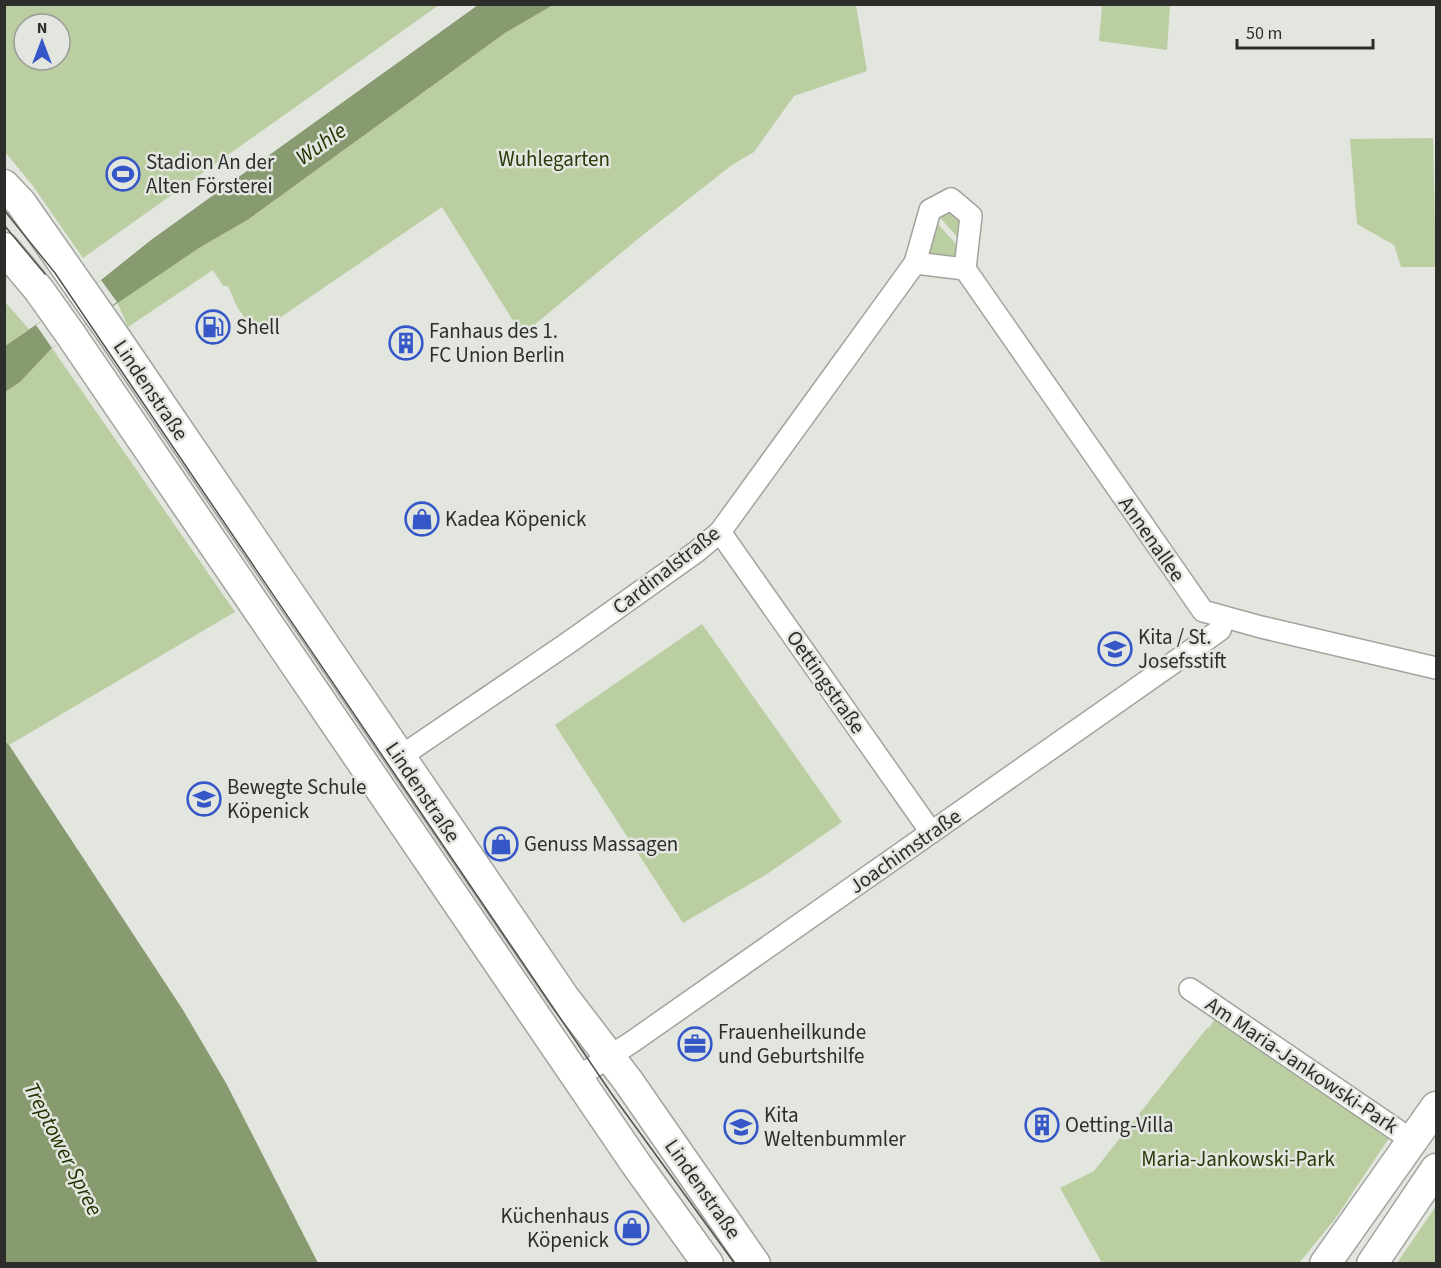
<svg xmlns="http://www.w3.org/2000/svg" width="1441" height="1268" font-family="'Source Sans 3',sans-serif">
	<style>
		.green { fill: #bbcea2; fill-rule: evenodd }
		.water { fill: #889a70 }
		.pier { fill: #e2e6df }
		.lines { fill: none; stroke-linecap: round; stroke-linejoin: round }
		.minor-casing { stroke: #a1a49d; stroke-width: 24 }
		.secondary-casing { stroke: #a1a49d; stroke-width: 33 }
		.minor { stroke: #fff; stroke-width: 21 }
		.secondary { stroke: #fff; stroke-width: 30 }
		.tram { stroke: #51524f; stroke-width: 1.5 }
		.labels { text-anchor: middle; dominant-baseline: central; stroke-width: 5; stroke-linejoin: round; paint-order: stroke }
		.park-label { font-size: 21px; fill: #2b3c0b; stroke: #e2e6df }
		.poi-label { font-size: 21px; fill: #2d2e2c; stroke: #e2e6df; text-anchor: start }
		.street-label { font-size: 21px; fill: #2d2e2c; stroke: #e2e6df }
		.water-label { font-size: 22px; font-style: italic; fill: #223301; stroke: #e2e6df }
	</style>
	<rect width="100%" height="100%" fill="#e2e6df"/>
	<g class="green">
		<path d="M4 5 5 4 439 5 83 258 33 186 5 152ZM24 24H60V60H24Z"/>
		<path d="M553 5H856L867 71 794 96 754 152 732 165 644 234 522 335 442 207 256 334 237 307 228 286H223L213 270 128 327 117 302 199 248 249 219 505 33Z"/>
		<path d="M1102 5H1170L1167 50 1099 41Z"/>
		<path d="M1433 138 1436 267H1401L1394 245 1357 224 1350 139Z"/>
		<path d="M950 208 962 217 959 239 937 214Z"/>
		<path d="M934 220 958 246 956 261 928 258Z"/>
		<path d="M4 301 29 329 5 346H4Z"/>
		<path d="M52 348 235 612 9 745 5 741V392L20 382Z"/>
		<path d="M702 624 842 822 767 874 683 923 555 725Z"/>
		<path d="M1215 1018 1391 1135 1335 1219 1299 1263H1102L1060 1188 1094 1171 1207 1028H1209Z"/>
		<path d="M1436 1206V1263H1397Z"/>
	</g>
	<g class="water">
		<path d="M478 5H553L505 33 249 219 199 248 82 327 52 348 20 382 5 392V346L101 280 151 240Z"/>
		<path d="M5 741 9 745 183 1010 226 1083 318 1263H5Z"/>
	</g>
	<path class="pier" d="M101 280 117 302 52 348 36 325Z"/>
	<g class="lines">
		<g class="minor-casing">
			<g id="minor">
				<path d="M915 263 965 269"/>
				<path d="M965 269 1203 611 1261 627 1436 668"/>
				<path d="M720 532 931 832"/>
				<path d="M400 757 568 643 696 552 720 532 915 263 930 210 951 199 971 216 965 269"/>
				<path d="M1190 989 1413 1141"/>
				<path d="M578 1077 632 1042 1220 630 1224 618"/>
			</g>
		</g>
		<g class="secondary-casing">
			<g id="secondary">
				<path d="M4 185 21 203 112 333 563 996 628 1081 755 1264"/>
				<path d="M4 248 39 290 71 335 636 1164 708 1264"/>
				<path d="M1325 1264 1436 1107"/>
				<path d="M1372 1264 1436 1169"/>
			</g>
		</g>
		<use href="#minor" class="minor"/>
		<use href="#secondary" class="secondary"/>
		<g class="tram">
			<path d="M4 210 55 273 611 1093 735 1264"/>
			<path d="M4 225 45 274"/>
		</g>
	</g>
	<defs>
		<g id="stadium-ring" transform="scale(1.725)"><circle r="9.5" fill="#e2e6df" stroke="#3657c8" stroke-width="1.5"/><path d="M0-5a6.5 5 0 1 0 0 10a6.5 5 0 1 0 0-10ZM-3.5-1.8h7v3.6h-7Z" fill="#3657c8"/></g>
		<g id="fuel-ring" transform="scale(1.725)"><circle r="9.5" fill="#e2e6df" stroke="#3657c8" stroke-width="1.5"/><path d="M-5.5-6h7V0h2V4h1.3V-2.5L3-4.5l.8-.8L6-3V5H2.5V1h-1V6h-7ZM-4.2-4.7v3.2H.2V-4.7Z" fill="#3657c8"/></g>
		<g id="building-ring" transform="scale(1.725)"><circle r="9.5" fill="#e2e6df" stroke="#3657c8" stroke-width="1.5"/><path d="M-4-6H4V6H1V3H-1V6H-4ZM-2.5-4.3h1.7v1.8h-1.7ZM.8-4.3h1.7v1.8H.8ZM-2.5-1h1.7V.8h-1.7ZM.8-1h1.7V.8H.8Z" fill="#3657c8"/></g>
		<g id="shop-ring" transform="scale(1.725)"><circle r="9.5" fill="#e2e6df" stroke="#3657c8" stroke-width="1.5"/><path d="M-5-2.5h2.3a2.7 3.5 0 0 1 5.4 0H5L5.5 6h-11ZM-1.5-2.5h3a1.5 2.3 0 0 0-3 0Z" fill="#3657c8"/></g>
		<g id="school-ring" transform="scale(1.725)"><circle r="9.5" fill="#e2e6df" stroke="#3657c8" stroke-width="1.5"/><path d="M0-5L7-2L0 1L-7-2ZM-4 1L0 2.5L4 1V4Q0 6-4 4Z" fill="#3657c8"/></g>
		<g id="office-ring" transform="scale(1.725)"><circle r="9.5" fill="#e2e6df" stroke="#3657c8" stroke-width="1.5"/><path d="M-6-3h4V-5.5h4V-3h4V5H-6ZM-1-4.5V-3h2v-1.5ZM-6 0V1H6V0Z" fill="#3657c8"/></g>
	</defs>
	<g fill-rule="evenodd">
		<use href="#stadium-ring" x="123" y="174"/>
		<use href="#fuel-ring" x="213" y="327"/>
		<use href="#building-ring" x="406" y="343"/>
		<use href="#shop-ring" x="422" y="519"/>
		<use href="#school-ring" x="1115" y="649"/>
		<use href="#school-ring" x="204" y="799"/>
		<use href="#shop-ring" x="501" y="844"/>
		<use href="#office-ring" x="695" y="1044"/>
		<use href="#building-ring" x="1042" y="1125"/>
		<use href="#school-ring" x="741" y="1127"/>
		<use href="#shop-ring" x="632" y="1228"/>
	</g>
	<g class="labels">
		<g class="park-label">
			<text x="554" y="159">Wuhlegarten</text>
			<text x="1238" y="1159">Maria-Jankowski-Park</text>
		</g>
		<g class="poi-label">
			<text x="146" y="162">Stadion An der<tspan x="146" dy="24">Alten Försterei</tspan></text>
			<text x="236" y="327">Shell</text>
			<text x="429" y="331">Fanhaus des 1.<tspan x="429" dy="24">FC Union Berlin</tspan></text>
			<text x="445" y="519">Kadea Köpenick</text>
			<text x="1138" y="637">Kita / St.<tspan x="1138" dy="24">Josefsstift</tspan></text>
			<text x="227" y="787">Bewegte Schule<tspan x="227" dy="24">Köpenick</tspan></text>
			<text x="524" y="844">Genuss Massagen</text>
			<text x="718" y="1032">Frauenheilkunde<tspan x="718" dy="24">und Geburtshilfe</tspan></text>
			<text x="764" y="1115">Kita<tspan x="764" dy="24">Weltenbummler</tspan></text>
			<text x="1065" y="1125">Oetting-Villa</text>
			<text x="609" y="1216" text-anchor="end">Küchenhaus<tspan x="609" dy="24">Köpenick</tspan></text>
		</g>
		<g class="street-label">
			<text transform="translate(151 390) rotate(56)">Lindenstraße</text>
			<text transform="translate(1152 539) rotate(55)">Annenallee</text>
			<text transform="translate(666 570) rotate(-38)">Cardinalstraße</text>
			<text transform="translate(826 682) rotate(55)">Oettingstraße</text>
			<text transform="translate(423 792) rotate(56)">Lindenstraße</text>
			<text transform="translate(905 851) rotate(-35)">Joachimstraße</text>
			<text transform="translate(1302 1065) rotate(34)">Am Maria-Jankowski-Park</text>
			<text transform="translate(703 1189) rotate(55)">Lindenstraße</text>
		</g>
		<g class="water-label">
			<text transform="translate(321 144) rotate(-35)">Wuhle</text>
			<text transform="translate(63 1149) rotate(63)">Treptower Spree</text>
		</g>
	</g>
	<rect width="1441" height="1268" fill="none" stroke="#2d2e2c" stroke-width="12"/>
	<g transform="translate(42 42)"><circle r="28" fill="#e2e6df" stroke="#9a9c97" stroke-width="1.5"/>
	<path d="M0-4.5L10 22L0 15L-10 22Z" fill="#3657c8"/>
	<text y="-9" font-size="16" font-weight="bold" text-anchor="middle" fill="#2d2e2c">N</text>
	</g>
	<path d="M1237 39v9h136v-9" fill="none" stroke="#2d2e2c" stroke-width="3"/>
	<text x="1246" y="39" font-size="18" fill="#2d2e2c" stroke="#e2e6df" stroke-width="4.5" paint-order="stroke">50 m</text>
</svg>
